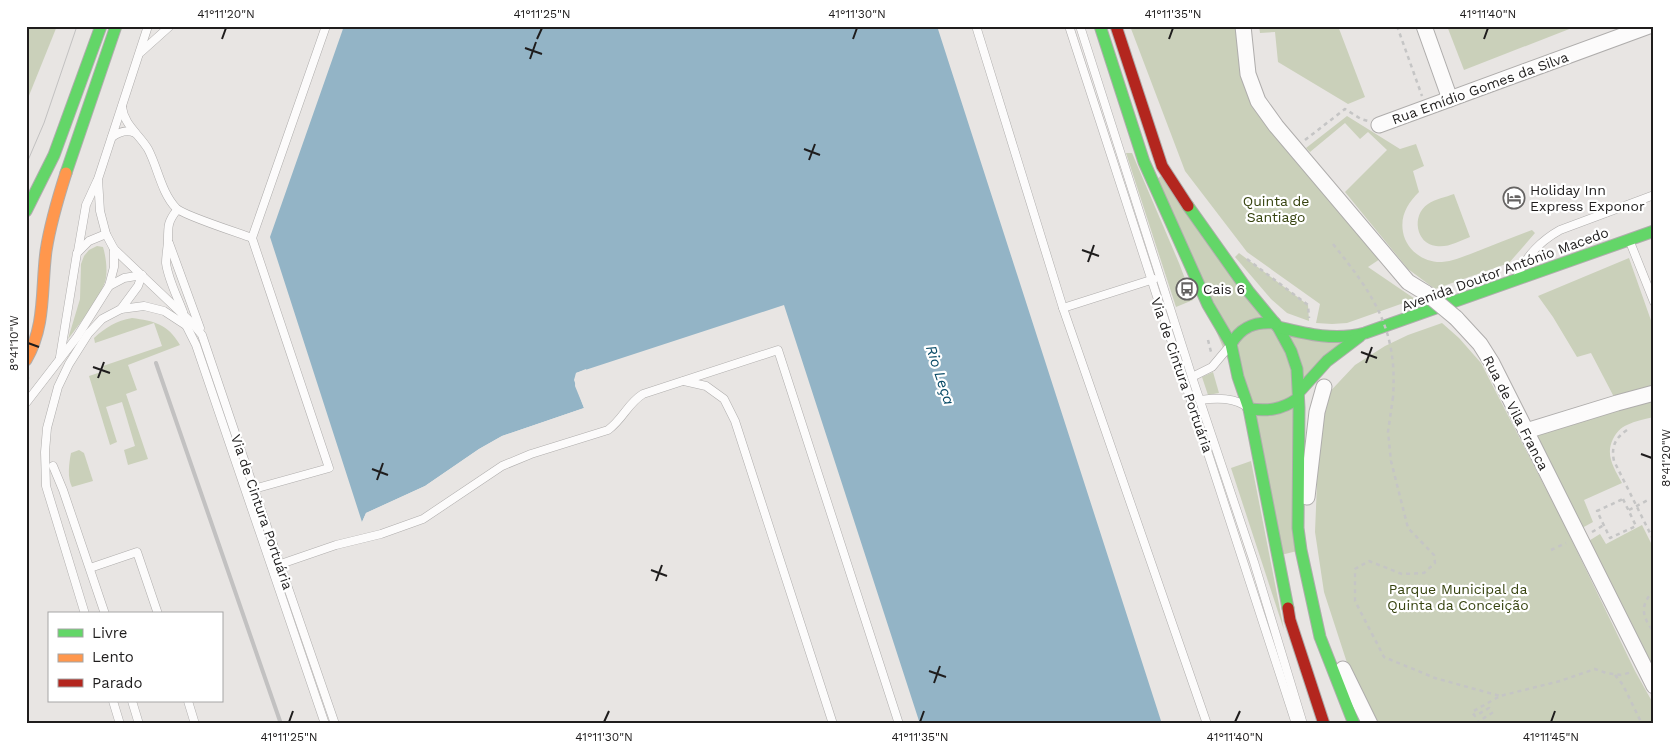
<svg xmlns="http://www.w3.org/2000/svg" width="1680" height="750" font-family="'Work Sans',sans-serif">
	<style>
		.green { fill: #cad0ba }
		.water { fill: #93b4c6 }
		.pier { fill: #e8e5e3 }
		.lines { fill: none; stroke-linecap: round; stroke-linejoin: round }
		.lane-casing { stroke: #afadac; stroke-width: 9 }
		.street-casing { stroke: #afadac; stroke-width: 17 }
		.fast-casing { stroke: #afadac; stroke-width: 13 }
		.slow-casing { stroke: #afadac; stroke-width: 13 }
		.jam-casing { stroke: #afadac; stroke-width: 13 }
		.path { stroke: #c5c5c5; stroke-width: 2.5; stroke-dasharray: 4 4; stroke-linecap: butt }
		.lane { stroke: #fcfbfb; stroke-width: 8 }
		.street { stroke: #fcfbfb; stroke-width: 15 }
		.fast { stroke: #63d668; stroke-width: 11 }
		.slow { stroke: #ff974d; stroke-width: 11 }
		.jam { stroke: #b3261e; stroke-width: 11 }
		.tram { stroke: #c2c1c1; stroke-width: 1 }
		.rail { stroke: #c2c1c1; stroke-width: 4 }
		.street-bridge-casing { stroke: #afadac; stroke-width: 17; stroke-linecap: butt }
		.path-bridge { stroke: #c5c5c5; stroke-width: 2.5; stroke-dasharray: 4 4; stroke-linecap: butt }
		.street-bridge { stroke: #fcfbfb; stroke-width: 15 }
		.ticks { fill: none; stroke: #1f1d1d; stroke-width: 2 }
		.labels { text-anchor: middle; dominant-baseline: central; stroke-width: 4.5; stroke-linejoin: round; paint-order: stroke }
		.street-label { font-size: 14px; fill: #1f1d1d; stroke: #fff }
		.poi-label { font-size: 14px; fill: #1f1d1d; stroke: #fff; text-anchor: start }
		.park-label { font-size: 14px; fill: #36430f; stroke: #fff }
		.water-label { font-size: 15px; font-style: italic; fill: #094b67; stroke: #fff }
		.neatline { fill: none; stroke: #1f1d1d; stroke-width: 2 }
		.ticks-label { font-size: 12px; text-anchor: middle; fill: #1f1d1d }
	</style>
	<rect width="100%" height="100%" fill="#e8e5e3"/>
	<g class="green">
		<path d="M26 26H57L26 103Z"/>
		<path d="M1130 26H1237L1244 75 1380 259 1368 267 1415 299 1347 323 1332 324 1316 323 1320 304 1247 252 1185 171Z"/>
		<path d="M1259 26H1338L1365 97 1348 104 1278 62 1275 32 1260 33Z"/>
		<path d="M1447 26H1577L1464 70Z"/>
		<path d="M1347 116 1400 149 1416 144 1424 166 1413 171 1419 192C1408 203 1400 215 1403 232 1406 250 1424 263 1442 262 1455 261 1467 255 1478 251 1496 244 1514 237 1532 230L1535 233 1509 263 1435 289 1408 269 1345 192 1387 150 1368 132 1360 139 1345 123 1310 152 1306 148Z"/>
		<path d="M1126 153H1132L1179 263 1193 300 1176 307Z"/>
		<path d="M1166 172 1275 323 1345 337 1299 392 1301 550 1277 556 1249 409 1153 182Z"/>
		<path d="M1454 194 1470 237C1459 241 1448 248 1436 246 1416 244 1411 215 1428 204 1435 199 1446 197 1454 194Z"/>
		<path d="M97 246 103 247C106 257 108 272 105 282 99 299 79 325 68 339L80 299 81 264 84 256 89 250Z"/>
		<path d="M1239 253 1308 305 1309 321 1287 313 1271 299 1235 257Z"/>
		<path d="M1629 258 1654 329V387L1614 397 1591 353 1577 357 1553 317 1538 296Z"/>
		<path d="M132 318C154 321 168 324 180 345L128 365 137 390 126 394 148 459 128 465 124 450 135 446 122 402 106 407 117 442 110 445 89 376 104 371 103 366 162 346 154 323 95 343 94 338C106 327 116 321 132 318Z"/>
		<path d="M1442 323 1459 338 1481 363 1561 518 1635 671 1654 705V724H1378L1350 672 1324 592 1315 532 1318 459 1322 400 1355 365 1385 346 1408 335Z"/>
		<path d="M1213 372 1219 393 1208 395 1202 377Z"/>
		<path d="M1654 398V417C1645 419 1635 421 1627 425 1621 427 1616 433 1613 439 1605 455 1614 468 1622 483L1584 500 1593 522 1582 528 1533 433Z"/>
		<path d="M79 450 84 453 93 481 72 487C67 478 69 463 71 453Z"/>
		<path d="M1251 461 1284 630 1231 468Z"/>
		<path d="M1642 525 1654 549V676L1587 542 1600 534 1606 544Z"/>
	</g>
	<path class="water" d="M344 26H937L1162 724H920L784 305 576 373 575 386 584 408 502 436 479 449 425 486 366 513 362 522 270 237Z"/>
	<path class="pier" d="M586 369 587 372 578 375 577 380 586 407 585 410 503 438 480 451 427 488 368 515 365 521 362 522 366 513 425 486 479 449 502 436 584 408 574 380 576 373Z"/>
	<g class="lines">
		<g class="lane-casing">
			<g id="lane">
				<path d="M148 26 98 179 100 211 106 234 114 249 193 324 202 335 254 489 335 724"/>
				<path d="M976 26 1063 308 1207 724"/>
				<path d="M1069 26C1143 259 1221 491 1296 724"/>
				<path d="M1080 26 1192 377 1254 562 1303 724"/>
				<path d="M141 52 170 26"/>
				<path d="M122 107C124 125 139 134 148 149 158 168 161 192 176 208 182 215 239 233 252 238"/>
				<path d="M112 137C119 132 127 129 135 133"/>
				<path d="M177 210C168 221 168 226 168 239 168 247 166 254 166 263 168 279 177 296 183 312"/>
				<path d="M1630 242 1654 302"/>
				<path d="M169 243 200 328"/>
				<path d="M78 251 86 205 97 181"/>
				<path d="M1518 275C1526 256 1542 240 1560 230L1654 195"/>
				<path d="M109 286 124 278 142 275"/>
				<path d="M1063 308 1154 279"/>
				<path d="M121 309 138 286 142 275"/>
				<path d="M182 317 196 345 325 724"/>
				<path d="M60 357 77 253 89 241 106 234"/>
				<path d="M1192 377 1212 367 1228 348"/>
				<path d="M684 381 706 386 724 399 735 421 833 724"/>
				<path d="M1200 400C1214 398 1232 397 1244 405"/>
				<path d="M26 403 77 337 109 286 114 267V249"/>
				<path d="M53 466 63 490 105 614"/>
				<path d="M254 489 329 468 252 238 326 26"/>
				<path d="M272 567 336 545 381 534 423 519 502 466 531 454 608 430C624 418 627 404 643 394L778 350 899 724"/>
				<path d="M90 568 137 552 158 614"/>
				<path d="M85 614 46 486 45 452 47 428 58 387 69 364 88 334 102 319 121 309 144 306 164 311 187 326"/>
				<path d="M113 701 120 724"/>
				<path d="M132 701 139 724"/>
				<path d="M188 701 195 724"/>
			</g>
		</g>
		<g class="street-casing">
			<g id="street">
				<path d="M1243 26 1248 74 1258 101 1276 126 1408 282 1426 293"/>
				<path d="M1424 26 1450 99"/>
				<path d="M1379 125 1649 26"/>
				<path d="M1456 318 1480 344 1492 363 1654 686"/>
				<path d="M1526 431 1617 403 1654 393"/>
				<path d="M1307 497 1317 412 1324 387"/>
				<path d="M1343 669 1370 724"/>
			</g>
		</g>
		<g class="fast-casing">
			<g id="fast">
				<path d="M1100 26 1144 162 1208 305 1231 344 1238 377 1249 409 1288 608"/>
				<path d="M66 173 116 26"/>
				<path d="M1188 206 1249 292 1278 327 1291 351 1297 369 1299 408 1298 528 1301 550 1320 637 1354 724"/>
				<path d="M26 211 54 155 101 26"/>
				<path d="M1278 327C1307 334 1335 341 1365 333L1654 231"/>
				<path d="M1231 344C1241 327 1255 321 1275 323"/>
				<path d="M1299 392 1327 361 1360 336"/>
				<path d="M1249 409C1268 411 1281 410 1297 399"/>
			</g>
		</g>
		<g class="slow-casing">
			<path id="slow" d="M26 360C46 326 41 289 46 251 50 225 58 198 66 173"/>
		</g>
		<g class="jam-casing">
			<g id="jam">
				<path d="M1116 26 1162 166 1188 206"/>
				<path d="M1288 608 1290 620 1324 724"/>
			</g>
		</g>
		<g class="path">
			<path d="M1397 26 1422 96"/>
			<path d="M1305 140 1345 109 1361 119 1368 121"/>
			<path d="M1247 259 1308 305 1309 318"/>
			<path d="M1208 340 1211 352"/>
			<path d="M26 380 30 376"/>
			<path d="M1393 397 1388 432 1391 461 1408 528 1434 555 1435 563 1424 573 1402 574 1369 561 1355 569V601L1384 657 1435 678 1500 696"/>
			<path d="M1627 430C1615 438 1611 447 1614 461L1654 541"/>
			<path d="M1623 499 1636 526 1610 538 1597 511Z"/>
			<path d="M1629 510 1648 500"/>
			<path d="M1592 532 1604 525"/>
			<path d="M1551 550 1566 543"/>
			<path d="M1654 590C1640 605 1641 616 1654 632"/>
			<path d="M1615 675 1623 685 1642 724"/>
			<path d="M1476 723 1492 713 1489 708 1475 716 1472 712 1500 696 1560 681 1595 669 1606 673 1621 675 1632 672"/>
		</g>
		<use href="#lane" class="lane"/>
		<use href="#street" class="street"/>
		<use href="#fast" class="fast"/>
		<use href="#slow" class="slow"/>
		<use href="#jam" class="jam"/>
		<path class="tram" d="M26 165 44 123 77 26"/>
		<path class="rail" d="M156 363 281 724"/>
		<g class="street-bridge-casing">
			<path id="street-bridge" d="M1426 293 1456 318"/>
		</g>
		<path class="path-bridge" d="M1333 244C1373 294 1398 329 1393 397"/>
		<use href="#street-bridge" class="street-bridge"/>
	</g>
	<path class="ticks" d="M222 39 226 28M537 39 542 28M853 39 857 28M1169 39 1173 28M1484 39 1488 28M525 48 542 54M530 59 536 42M804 149 820 155M809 160 815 144M1082 250 1099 256M1088 262 1094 245M28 343 39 347M1361 352 1377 358M1366 363 1372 347M93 367 110 373M98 378 104 362M1641 454 1652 458M372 469 388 475M377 480 383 463M651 570 667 576M656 581 662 565M929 671 946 677M934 683 940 666M289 722 293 711M604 722 609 711M920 722 924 711M1235 722 1240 711M1551 722 1555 711"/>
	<defs>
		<g id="hotel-ring" transform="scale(1.125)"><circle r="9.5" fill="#fff" stroke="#656362" stroke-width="1.5"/><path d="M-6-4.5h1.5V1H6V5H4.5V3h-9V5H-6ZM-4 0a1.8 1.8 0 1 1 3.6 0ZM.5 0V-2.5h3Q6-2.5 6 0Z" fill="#656362"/></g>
		<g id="bus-ring" transform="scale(1.125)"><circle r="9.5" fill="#fff" stroke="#656362" stroke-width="1.5"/><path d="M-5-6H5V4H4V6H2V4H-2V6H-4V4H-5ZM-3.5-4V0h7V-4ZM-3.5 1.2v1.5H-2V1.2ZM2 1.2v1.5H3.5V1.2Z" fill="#656362"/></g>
	</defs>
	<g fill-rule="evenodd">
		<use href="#hotel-ring" x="1514" y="198"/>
		<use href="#bus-ring" x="1187" y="289"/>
	</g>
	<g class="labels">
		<g class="street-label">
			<text transform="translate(1480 88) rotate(-20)">Rua Emídio Gomes da Silva</text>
			<text transform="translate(1505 269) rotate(-20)">Avenida Doutor António Macedo</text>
			<text transform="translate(1182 375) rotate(71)">Via de Cintura Portuária</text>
			<text transform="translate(1516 413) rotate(63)">Rua de Vila Franca</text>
			<text transform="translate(262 512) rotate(71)">Via de Cintura Portuária</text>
		</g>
		<g class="poi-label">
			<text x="1530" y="190">Holiday Inn<tspan x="1530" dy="16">Express Exponor</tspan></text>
			<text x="1203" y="289">Cais 6</text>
		</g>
		<g class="park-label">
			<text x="1276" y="201">Quinta de<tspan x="1276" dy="16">Santiago</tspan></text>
			<text x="1458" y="589">Parque Municipal da<tspan x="1458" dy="16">Quinta da Conceição</tspan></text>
		</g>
		<g class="water-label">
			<text transform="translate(940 375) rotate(72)">Rio Leça</text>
		</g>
	</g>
	<rect width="1680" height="750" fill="none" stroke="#ffffff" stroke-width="55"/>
	<rect x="48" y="612" width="175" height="90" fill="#ffffff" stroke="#a5a5a5"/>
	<rect x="58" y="629" width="25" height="8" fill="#63d668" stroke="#a5a5a5"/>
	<text x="92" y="638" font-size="15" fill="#1f1d1d">Livre</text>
	<rect x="58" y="654" width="25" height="8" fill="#ff974d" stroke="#a5a5a5"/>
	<text x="92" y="662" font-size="15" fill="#1f1d1d">Lento</text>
	<rect x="58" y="679" width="25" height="8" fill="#b3261e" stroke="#a5a5a5"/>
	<text x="92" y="688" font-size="15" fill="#1f1d1d">Parado</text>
	<rect x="28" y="28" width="1624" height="694" class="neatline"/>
	<g class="ticks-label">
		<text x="226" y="18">41°11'20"N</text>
		<text x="542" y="18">41°11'25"N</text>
		<text x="857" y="18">41°11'30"N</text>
		<text x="1173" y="18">41°11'35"N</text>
		<text x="1488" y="18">41°11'40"N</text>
		<text transform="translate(14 343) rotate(-90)" y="4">8°41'10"W</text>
		<text transform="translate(1666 458) rotate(-90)" y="4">8°41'20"W</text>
		<text x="289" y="741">41°11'25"N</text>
		<text x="604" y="741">41°11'30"N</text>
		<text x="920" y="741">41°11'35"N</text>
		<text x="1235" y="741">41°11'40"N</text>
		<text x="1551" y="741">41°11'45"N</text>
	</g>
</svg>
